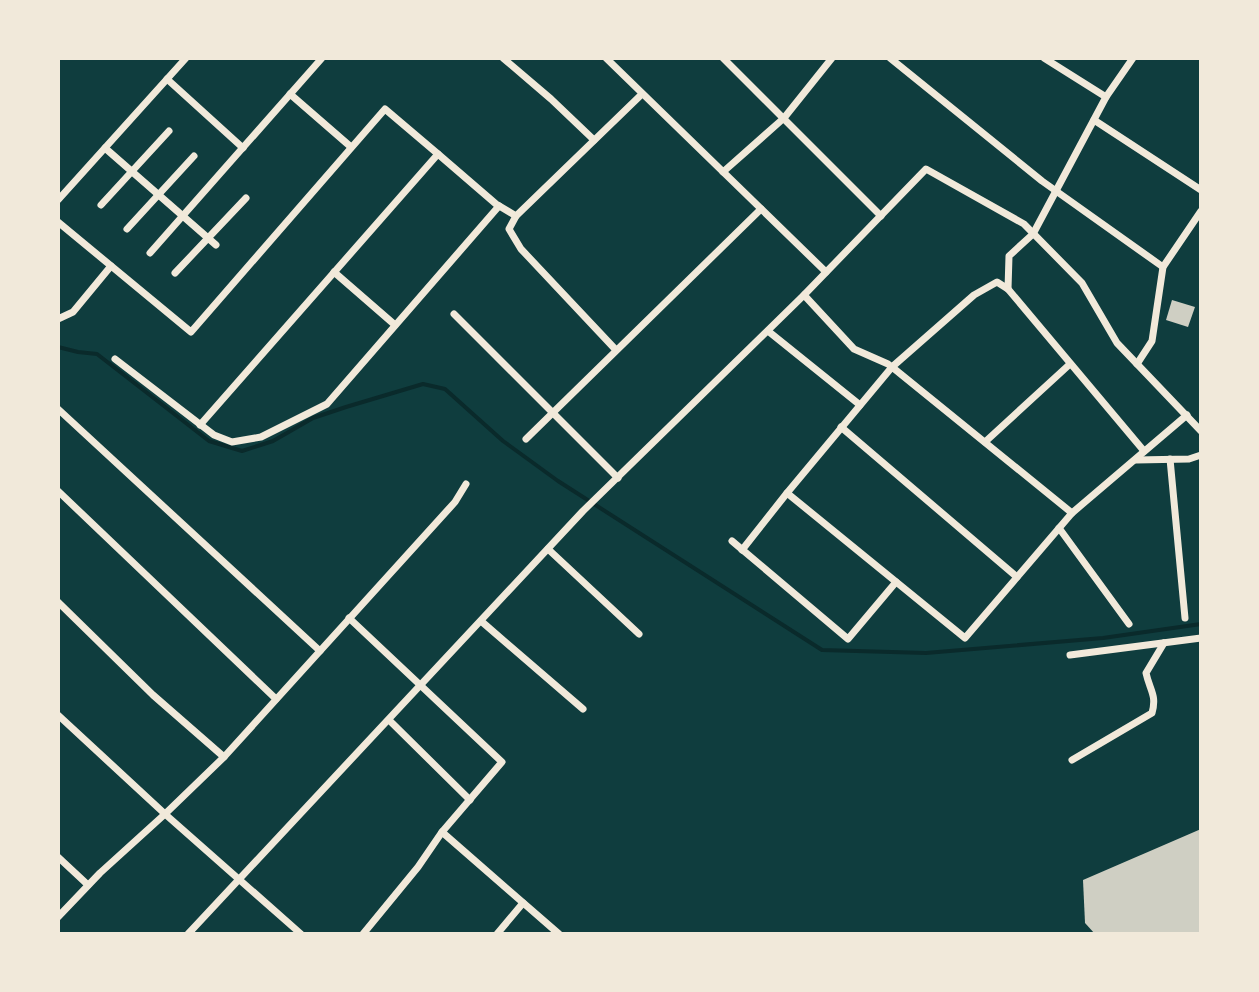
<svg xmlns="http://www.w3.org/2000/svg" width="1259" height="992" font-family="Poppins,sans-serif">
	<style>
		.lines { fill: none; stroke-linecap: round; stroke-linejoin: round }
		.stream { stroke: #0a2a2b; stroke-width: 4 }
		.building { fill: #cfcfc3 }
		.minor { stroke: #f1e9da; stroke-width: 7 }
	</style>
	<rect width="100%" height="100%" fill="#0f3d3e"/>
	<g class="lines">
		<path class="stream" d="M58 347 78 352 97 354 209 441 242 451 273 441 313 418 346 407 423 384 445 389 503 441 558 481 822 650 926 653 1103 638 1201 624"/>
	</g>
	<g class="building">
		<path d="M1172 300 1195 307 1188 327 1166 320Z"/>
		<path d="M1201 829V934H1095L1085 923 1083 880Z"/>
	</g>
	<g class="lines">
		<g class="minor">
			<path d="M503 58 551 99 594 140"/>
			<path d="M606 58 826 272"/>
			<path d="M723 58 881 216"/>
			<path d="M890 58 1042 181 1163 267"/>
			<path d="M167 79 243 148"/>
			<path d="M290 94 351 147"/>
			<path d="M1106 97 1133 58"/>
			<path d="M1094 120 1201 190"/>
			<path d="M105 148 216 245"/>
			<path d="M723 172 784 118 832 58"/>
			<path d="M58 200 186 58"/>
			<path d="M101 205 169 131"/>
			<path d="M516 216 509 229 521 249 616 350"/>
			<path d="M58 222 191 332 385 109 438 154"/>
			<path d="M127 229 194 156"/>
			<path d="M150 253 322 58"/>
			<path d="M334 272 395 325"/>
			<path d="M175 273 246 198"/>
			<path d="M1008 289 1144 451"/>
			<path d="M804 295 854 349 888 364 892 367 1072 513 965 638 787 493 892 367 974 295 997 282 1008 289 1009 256 1033 234 1106 97 1044 58"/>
			<path d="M454 314 618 478"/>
			<path d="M58 319 73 312 111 266"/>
			<path d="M768 331 860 405"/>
			<path d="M115 359 214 435 232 442 261 437 327 404 499 206"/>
			<path d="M1137 364 1152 341 1163 267 1201 211"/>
			<path d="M58 409 320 651"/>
			<path d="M200 425 438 154 496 204 516 216 642 94"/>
			<path d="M841 427 1017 577"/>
			<path d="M526 439 761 209"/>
			<path d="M985 442 1070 364"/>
			<path d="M1170 459 1185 618"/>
			<path d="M1136 460 1189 459 1201 455"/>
			<path d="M58 491 276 699"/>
			<path d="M1072 513 1187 415"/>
			<path d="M1059 528 1129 624"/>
			<path d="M732 541 848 639 896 582"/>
			<path d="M548 549 639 634"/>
			<path d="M742 550 787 493"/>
			<path d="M58 602 153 695 224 757 165 814 301 934"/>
			<path d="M349 618 502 762 442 832 418 867 363 934"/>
			<path d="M481 621 583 709"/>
			<path d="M1070 655 1201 638"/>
			<path d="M58 715 165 814 100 873 58 917"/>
			<path d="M389 720 470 800"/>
			<path d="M224 757 455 502 466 484"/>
			<path d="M1072 760 1152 713C1157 695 1150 691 1146 673L1164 643"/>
			<path d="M442 832 559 934"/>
			<path d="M58 857 88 885"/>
			<path d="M188 934 583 511 804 295 926 169 1024 224 1082 283 1117 343 1201 431"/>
			<path d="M497 934 523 903"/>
		</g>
	</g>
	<rect width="1259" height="992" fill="none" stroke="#f1e9da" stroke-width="120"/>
</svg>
